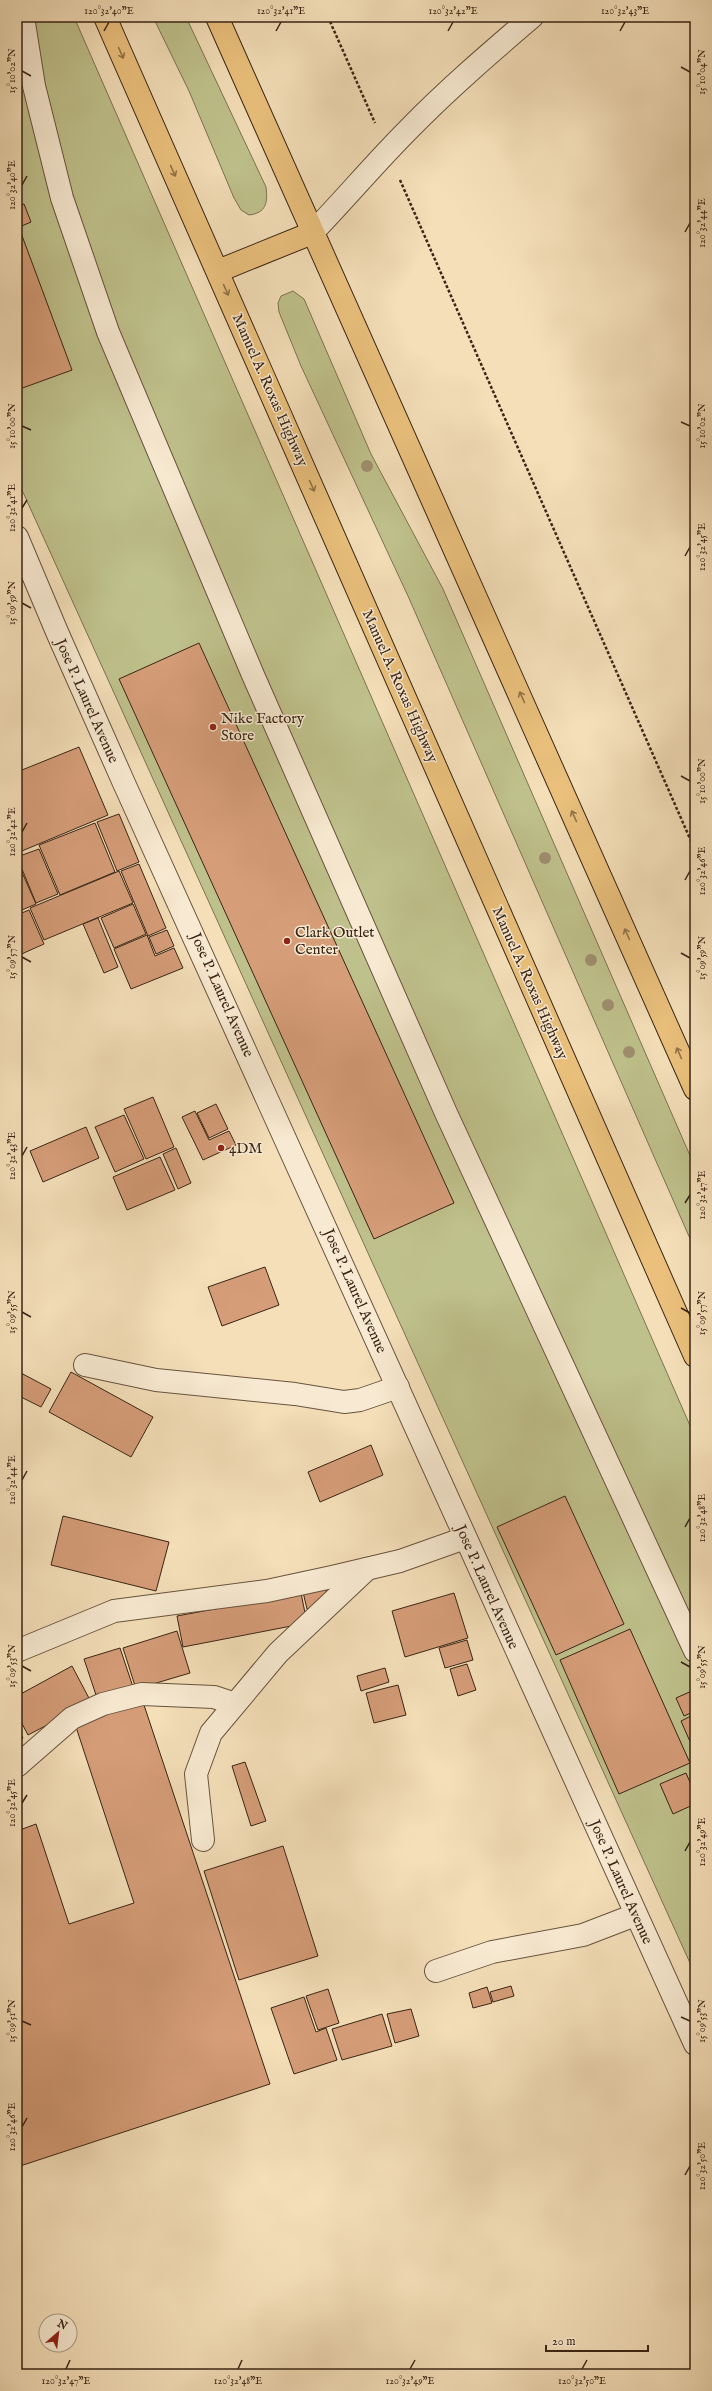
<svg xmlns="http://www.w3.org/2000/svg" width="712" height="2391" font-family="'IM FELL English',serif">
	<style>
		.green { fill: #bfc18c; stroke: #7c7250 }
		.building { fill: #d59d78; stroke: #392415 }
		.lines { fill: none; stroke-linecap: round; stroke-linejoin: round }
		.minor-casing { stroke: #68533e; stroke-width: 24 }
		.major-casing { stroke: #392415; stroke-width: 24 }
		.path { stroke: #392415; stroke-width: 2.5; stroke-dasharray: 3 2; stroke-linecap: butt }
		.minor { stroke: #f8ead2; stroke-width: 22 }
		.major { stroke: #eac07c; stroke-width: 22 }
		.tree { fill: #9f8e6f }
		.oneway { stroke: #927248 }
		.ticks { fill: none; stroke: #392415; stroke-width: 1.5 }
		.poi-dot { fill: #8f2418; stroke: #f8ead2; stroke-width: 1.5 }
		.labels { text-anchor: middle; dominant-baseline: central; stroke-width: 3; stroke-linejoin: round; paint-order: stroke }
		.street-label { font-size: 15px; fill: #392415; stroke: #f8ead2 }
		.poi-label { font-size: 15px; fill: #392415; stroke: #f8ead2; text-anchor: start }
		.neatline { fill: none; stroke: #392415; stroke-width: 1.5 }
		.ticks-label { font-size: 10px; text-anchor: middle; fill: #392415 }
	</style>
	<rect width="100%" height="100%" fill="#f4dfb9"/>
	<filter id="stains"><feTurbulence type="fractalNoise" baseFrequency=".005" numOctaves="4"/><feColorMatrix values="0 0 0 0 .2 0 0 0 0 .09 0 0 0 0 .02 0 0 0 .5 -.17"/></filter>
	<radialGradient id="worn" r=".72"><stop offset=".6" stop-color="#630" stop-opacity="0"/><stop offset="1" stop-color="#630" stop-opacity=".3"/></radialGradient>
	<g class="green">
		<path d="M17 17H74L695 1437V1974L17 479Z"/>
		<path d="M153 17H186L266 187C268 203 266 213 249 215L241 210 234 198 189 91Z"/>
		<path d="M293 291 304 299 371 454 443 589 695 1167V1250L408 596 301 366 279 312 278 303 281 296Z"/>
	</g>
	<g class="building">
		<path d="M24 204 31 222 17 228V206Z"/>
		<path d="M21 233 72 370 17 390V235Z"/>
		<path d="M17 613 22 628 17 630Z"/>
		<path d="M199 643 454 1203 374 1239 119 679Z"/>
		<path d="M79 747 108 815 17 853V772Z"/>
		<path d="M119 814 139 862 117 871 97 822Z"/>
		<path d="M95 823 115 872 60 895 39 845Z"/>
		<path d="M39 849 58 894 36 903 17 857Z"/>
		<path d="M17 861 36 904 17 912Z"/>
		<path d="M139 864 166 928 148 936 121 871Z"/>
		<path d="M119 871 133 903 44 940 30 908Z"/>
		<path d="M133 904 146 934 114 948 101 918Z"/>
		<path d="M29 910 44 944 17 956V915Z"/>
		<path d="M98 918 118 967 104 973 83 924Z"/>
		<path d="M167 930 174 946 156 954 149 937Z"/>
		<path d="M147 935 155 956 174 948 183 968 131 989 114 949Z"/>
		<path d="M153 1097 174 1147 146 1159 124 1109Z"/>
		<path d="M216 1104 228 1129 209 1138 197 1113Z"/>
		<path d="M195 1111 209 1140 229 1131 236 1145 203 1160 182 1117Z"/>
		<path d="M124 1115 144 1159 115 1172 95 1127Z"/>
		<path d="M86 1127 99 1158 43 1182 30 1151Z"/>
		<path d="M176 1148 191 1183 178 1189 163 1154Z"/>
		<path d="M160 1157 175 1190 127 1210 113 1177Z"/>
		<path d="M265 1267 279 1305 222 1326 208 1287Z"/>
		<path d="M71 1372 153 1417 131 1457 49 1412Z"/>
		<path d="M21 1373 51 1389 41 1407 17 1395V1380Z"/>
		<path d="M371 1445 383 1475 320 1502 308 1472Z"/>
		<path d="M565 1496 624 1624 556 1655 497 1527Z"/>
		<path d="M63 1516 169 1542 156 1591 51 1565Z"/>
		<path d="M325 1586 329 1603 307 1609 303 1592Z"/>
		<path d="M301 1593 307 1623 183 1647 177 1616Z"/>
		<path d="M454 1593 468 1638 405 1657 392 1611Z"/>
		<path d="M630 1629 690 1763 619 1794 560 1660Z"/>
		<path d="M177 1631 190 1673 136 1689 123 1648Z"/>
		<path d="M467 1640 473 1660 445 1668 439 1648Z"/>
		<path d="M120 1648 134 1690 98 1701 84 1659Z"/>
		<path d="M467 1664 476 1690 458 1696 450 1669Z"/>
		<path d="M72 1666 91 1702 28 1735 17 1714V1696Z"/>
		<path d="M385 1668 389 1682 361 1691 357 1676Z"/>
		<path d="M398 1685 406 1715 374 1723 366 1693Z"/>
		<path d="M694 1690 695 1711 684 1716 676 1698Z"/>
		<path d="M142 1699 270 2084 17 2167V1831L36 1824 69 1924 134 1903 74 1721Z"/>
		<path d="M695 1714V1753L681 1721Z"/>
		<path d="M17 1727 23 1738 17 1742Z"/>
		<path d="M245 1762 266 1821 251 1826 232 1766Z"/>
		<path d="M686 1773 695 1794V1804L673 1814 660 1784Z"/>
		<path d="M695 1774V1785L691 1776Z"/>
		<path d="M283 1846 318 1956 239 1980 204 1871Z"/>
		<path d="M511 1986 514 1996 493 2002 490 1992Z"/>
		<path d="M487 1987 492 2003 473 2008 469 1993Z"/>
		<path d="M328 1989 339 2023 318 2030 306 1996Z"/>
		<path d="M304 1997 316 2032 326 2028 337 2060 294 2074 271 2008Z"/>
		<path d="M411 2009 419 2036 395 2043 387 2014Z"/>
		<path d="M382 2014 392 2046 342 2060 332 2029Z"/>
	</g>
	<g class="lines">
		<g class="minor-casing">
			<g id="minor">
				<path d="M23 17 34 86 62 198 108 332 253 675 446 1113 695 1651"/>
				<path d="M312 233C345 199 375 163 409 129 448 89 490 53 532 17"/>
				<path d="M17 537 57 632 123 781 695 2044"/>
				<path d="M85 1365 156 1380 295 1394 344 1402 360 1400 398 1387"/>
				<path d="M17 1651 114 1611 267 1591 332 1577 400 1561 465 1538"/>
				<path d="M17 1766 72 1718 103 1704 142 1694 214 1697 235 1704"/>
				<path d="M203 1840 196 1774 211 1733 278 1653 367 1569"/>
				<path d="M436 1971 492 1952 583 1935 635 1915"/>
			</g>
		</g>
		<g class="major-casing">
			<g id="major">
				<path d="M105 17 695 1356"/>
				<path d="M217 17 695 1089"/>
				<path d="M218 271 312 233"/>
			</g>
		</g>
		<g class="path">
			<path d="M328 17 375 123"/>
			<path d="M400 180 695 850"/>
		</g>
		<use href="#minor" class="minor"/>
		<use href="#major" class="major"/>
	</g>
	<g class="tree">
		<circle cx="367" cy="466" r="6"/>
		<circle cx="545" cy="858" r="6"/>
		<circle cx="591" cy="960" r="6"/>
		<circle cx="608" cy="1005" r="6"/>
		<circle cx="629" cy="1052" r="6"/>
	</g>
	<defs><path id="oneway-shaft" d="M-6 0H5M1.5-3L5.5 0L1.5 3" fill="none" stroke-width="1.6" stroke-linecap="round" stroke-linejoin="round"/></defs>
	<g class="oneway">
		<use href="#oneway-shaft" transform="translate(121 53) rotate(66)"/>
		<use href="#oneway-shaft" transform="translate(173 171) rotate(66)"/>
		<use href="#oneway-shaft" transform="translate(226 290) rotate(66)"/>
		<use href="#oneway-shaft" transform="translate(312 486) rotate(66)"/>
		<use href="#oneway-shaft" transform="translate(522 697) rotate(-114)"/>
		<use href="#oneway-shaft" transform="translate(574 816) rotate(-114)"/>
		<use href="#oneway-shaft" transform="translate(627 934) rotate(-114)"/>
		<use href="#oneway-shaft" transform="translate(679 1053) rotate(-114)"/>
	</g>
	<path class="ticks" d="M104 31 109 22M276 31 281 22M448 31 453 22M620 31 625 22M681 67 690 72M22 71 31 76M22 185 27 176M685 232 690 223M681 422 690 426M22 426 31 430M22 508 27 500M685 556 690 547M22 603 31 608M681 776 690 781M22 832 27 823M685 880 690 871M681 953 690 958M22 957 31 962M22 1156 27 1147M685 1203 690 1195M681 1308 690 1313M22 1312 31 1317M22 1480 27 1471M685 1527 690 1518M681 1662 690 1667M22 1666 31 1671M22 1803 27 1795M685 1851 690 1842M681 2017 690 2021M22 2021 31 2025M22 2127 27 2118M685 2175 690 2166M66 2369 70 2360M238 2369 242 2360M410 2369 415 2360M582 2369 587 2360"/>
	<g class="poi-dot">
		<circle cx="213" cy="727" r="4"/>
		<circle cx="287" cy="941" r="4"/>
		<circle cx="221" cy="1148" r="4"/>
	</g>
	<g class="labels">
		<g class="street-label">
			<text transform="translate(270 390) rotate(66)">Manuel A. Roxas Highway</text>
			<text transform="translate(400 686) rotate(66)">Manuel A. Roxas Highway</text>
			<text transform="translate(87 701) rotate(66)">Jose P. Laurel Avenue</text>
			<text transform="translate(530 983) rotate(66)">Manuel A. Roxas Highway</text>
			<text transform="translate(222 995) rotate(66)">Jose P. Laurel Avenue</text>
			<text transform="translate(355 1291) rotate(66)">Jose P. Laurel Avenue</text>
			<text transform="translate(487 1587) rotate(66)">Jose P. Laurel Avenue</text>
			<text transform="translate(621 1882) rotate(66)">Jose P. Laurel Avenue</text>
		</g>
		<g class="poi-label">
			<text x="221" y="718">Nike Factory<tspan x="221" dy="17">Store</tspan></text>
			<text x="295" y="932">Clark Outlet<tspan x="295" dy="17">Center</tspan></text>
			<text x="229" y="1148">4DM</text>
		</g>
	</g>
	<rect width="712" height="2391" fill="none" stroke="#f4dfb9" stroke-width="44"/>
	<g transform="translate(58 2333) rotate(28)"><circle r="19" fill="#f8ead2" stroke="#ac9b86"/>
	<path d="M0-3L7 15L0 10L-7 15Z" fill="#8f2418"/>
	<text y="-6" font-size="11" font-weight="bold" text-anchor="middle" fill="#392415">N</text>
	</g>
	<path d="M546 2345v6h102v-6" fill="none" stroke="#392415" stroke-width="2"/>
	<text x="552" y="2345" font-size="12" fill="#392415" stroke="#f8ead2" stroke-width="3" paint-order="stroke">20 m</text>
	<rect x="22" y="22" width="668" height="2347" class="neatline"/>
	<g class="ticks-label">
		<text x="109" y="14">120°32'40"E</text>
		<text x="281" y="14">120°32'41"E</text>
		<text x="453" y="14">120°32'42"E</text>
		<text x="625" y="14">120°32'43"E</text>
		<text transform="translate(11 71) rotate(-90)" y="4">15°10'02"N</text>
		<text transform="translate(701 72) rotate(-90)" y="4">15°10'04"N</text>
		<text transform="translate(11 185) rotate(-90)" y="4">120°32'40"E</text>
		<text transform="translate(701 223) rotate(-90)" y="4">120°32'44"E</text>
		<text transform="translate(11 426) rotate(-90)" y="4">15°10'00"N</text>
		<text transform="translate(701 426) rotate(-90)" y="4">15°10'02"N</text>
		<text transform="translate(11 508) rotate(-90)" y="4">120°32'41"E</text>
		<text transform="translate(701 547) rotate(-90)" y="4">120°32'45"E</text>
		<text transform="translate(11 603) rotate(-90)" y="4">15°09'59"N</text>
		<text transform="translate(701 781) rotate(-90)" y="4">15°10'00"N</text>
		<text transform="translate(11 832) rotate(-90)" y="4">120°32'42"E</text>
		<text transform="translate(701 871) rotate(-90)" y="4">120°32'46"E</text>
		<text transform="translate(11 957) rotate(-90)" y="4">15°09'57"N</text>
		<text transform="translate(701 958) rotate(-90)" y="4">15°09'59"N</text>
		<text transform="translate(11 1156) rotate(-90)" y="4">120°32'43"E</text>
		<text transform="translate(701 1195) rotate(-90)" y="4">120°32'47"E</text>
		<text transform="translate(11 1312) rotate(-90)" y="4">15°09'55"N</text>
		<text transform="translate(701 1313) rotate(-90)" y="4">15°09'57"N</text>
		<text transform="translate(11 1480) rotate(-90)" y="4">120°32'44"E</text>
		<text transform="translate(701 1518) rotate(-90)" y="4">120°32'48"E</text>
		<text transform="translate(11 1666) rotate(-90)" y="4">15°09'53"N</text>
		<text transform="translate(701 1667) rotate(-90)" y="4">15°09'55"N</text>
		<text transform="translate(11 1803) rotate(-90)" y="4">120°32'45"E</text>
		<text transform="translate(701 1842) rotate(-90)" y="4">120°32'49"E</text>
		<text transform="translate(11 2021) rotate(-90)" y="4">15°09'51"N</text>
		<text transform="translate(701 2021) rotate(-90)" y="4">15°09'53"N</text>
		<text transform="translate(11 2127) rotate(-90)" y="4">120°32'46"E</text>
		<text transform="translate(701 2166) rotate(-90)" y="4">120°32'50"E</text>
		<text x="66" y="2384">120°32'47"E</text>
		<text x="238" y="2384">120°32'48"E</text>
		<text x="410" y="2384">120°32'49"E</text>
		<text x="582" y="2384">120°32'50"E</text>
	</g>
	<rect width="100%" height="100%" filter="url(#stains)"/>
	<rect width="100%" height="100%" fill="url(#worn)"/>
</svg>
